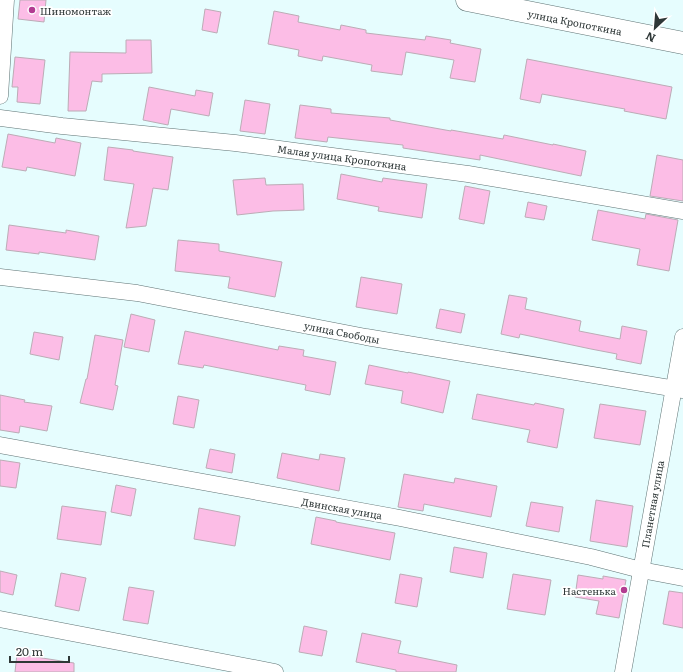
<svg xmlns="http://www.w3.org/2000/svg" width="683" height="672" font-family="Literata,serif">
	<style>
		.building { fill: #fcbde6; stroke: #bcacb6 }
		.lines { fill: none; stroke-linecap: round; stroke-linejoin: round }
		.minor-casing { stroke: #5f7374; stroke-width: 17 }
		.secondary-casing { stroke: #5f7374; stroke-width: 23 }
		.minor { stroke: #fff; stroke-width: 16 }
		.secondary { stroke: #fff; stroke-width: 22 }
		.poi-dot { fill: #b23b91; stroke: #fff; stroke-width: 1.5 }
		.labels { text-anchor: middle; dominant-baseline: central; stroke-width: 3.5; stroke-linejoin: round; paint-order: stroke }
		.poi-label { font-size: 10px; fill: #2e3737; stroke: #fff; text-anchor: start }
		.street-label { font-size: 10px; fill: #2e3737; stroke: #fff }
	</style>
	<rect width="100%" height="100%" fill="#e6fdfe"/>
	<g class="building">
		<path d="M20 0H46L44 22 18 19Z"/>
		<path d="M205 9 221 12 217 33 202 30Z"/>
		<path d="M274 11 299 16 298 22 340 30 341 25 366 30V33L425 40 426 36 451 40 450 43 481 49 475 82 450 78 454 60 406 52 402 75 371 71 372 65 323 56 322 61 298 56 299 50 268 44Z"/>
		<path d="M126 40H151L152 73 102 74V82L92 81 86 111H68L70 52 126 53Z"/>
		<path d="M15 57 45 60 40 104 17 102 18 87H12Z"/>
		<path d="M527 59 672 87 666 119 624 111 625 109 542 94 540 103 520 99Z"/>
		<path d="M149 87 195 96 196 90 213 93 209 116 171 109 168 125 143 120Z"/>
		<path d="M245 100 270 104 265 134 240 131Z"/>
		<path d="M300 105 331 109V113L390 118V120L451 131V130L503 139 504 135 553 145V144L586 151 581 176 480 155V160L403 148V145L328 137 327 142 295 138Z"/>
		<path d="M8 134 55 143 56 138 81 143 75 176 27 167 26 171 2 167Z"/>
		<path d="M108 147 133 150V151L173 157 168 190 153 188 146 226 126 228 134 184 104 180Z"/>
		<path d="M657 155 683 160V201L650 196Z"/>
		<path d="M341 174 382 182 383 178 427 184 422 218 378 211 379 207 337 199Z"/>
		<path d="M265 178 266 185 303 184 304 210 273 211 237 215 233 180Z"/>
		<path d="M465 186 490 191 484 224 459 219Z"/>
		<path d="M528 202 547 206 544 220 525 217Z"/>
		<path d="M598 210 645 219 646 214 678 220 669 271 637 265 640 249 592 240Z"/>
		<path d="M9 225 66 233V230L99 236 95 260 39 252V254L6 250Z"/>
		<path d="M178 240 219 244V251L282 262 275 297 228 288 230 277 175 271Z"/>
		<path d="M361 277 402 284 397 314 356 307Z"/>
		<path d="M509 295 527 298 525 309 581 321 579 331 620 339 622 326 647 331 641 364 616 359 617 354 591 349 520 334 519 338 501 334Z"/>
		<path d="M440 309 465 314 461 333 436 328Z"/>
		<path d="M131 314 155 320 149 352 124 347Z"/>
		<path d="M185 331 278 350 279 346 304 350 303 356 336 362 330 395 305 390 306 385 204 365 203 368 178 364Z"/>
		<path d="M34 332 63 337 59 360 30 354Z"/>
		<path d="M95 335 123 340 115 385 118 386 113 410 80 403 86 379H87Z"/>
		<path d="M369 365 408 373V372L450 381 443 413 401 403 403 391 365 384Z"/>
		<path d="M477 394 534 405 535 403 564 409 557 448 527 442 530 430 472 419Z"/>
		<path d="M0 395 25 400 24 402 52 406 47 431 20 426 19 433 0 430Z"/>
		<path d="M178 396 199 400 194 428 173 424Z"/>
		<path d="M600 404 646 411 640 445 594 438Z"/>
		<path d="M210 449 235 454 232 473 206 468Z"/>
		<path d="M282 453 319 460 320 454 345 458 339 491 277 478Z"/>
		<path d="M0 460 20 463 16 488 0 486Z"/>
		<path d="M404 474 454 483 455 478 497 486 491 517 424 504 423 511 398 507Z"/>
		<path d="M116 485 136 489 131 516 111 512Z"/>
		<path d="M596 500 633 506 627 547 590 541Z"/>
		<path d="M531 502 563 507 559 532 526 526Z"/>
		<path d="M62 506 106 512 101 545 57 539Z"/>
		<path d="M199 508 240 516 235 546 194 539Z"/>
		<path d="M316 517 336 521V522L395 533 390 560 311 544Z"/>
		<path d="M454 547 487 553 483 578 450 572Z"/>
		<path d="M0 571 17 575 13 595 0 592Z"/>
		<path d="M61 573 86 578 79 611 55 606Z"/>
		<path d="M400 574 422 578 417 607 395 603Z"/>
		<path d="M513 574 551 580 545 615 507 609Z"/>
		<path d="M578 575 603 579V576L626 580 619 618 596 614 599 601 575 597Z"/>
		<path d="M129 587 154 591 148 624 123 620Z"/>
		<path d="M669 591 683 593V628L663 624Z"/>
		<path d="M304 626 327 631 322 656 299 652Z"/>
		<path d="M362 633 401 641 398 653 457 665 456 672H396V670L356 662Z"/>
		<path d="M17 654 74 663V672H15Z"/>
	</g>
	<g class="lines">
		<g class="minor-casing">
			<g id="minor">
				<path d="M0 96 6 0"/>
				<path d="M0 118 62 126 235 143 468 174 683 211"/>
				<path d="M0 277 137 293 366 337 683 390"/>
				<path d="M0 445 400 518 591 557 641 570 683 578"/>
				<path d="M0 619 275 672"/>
				<path d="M623 672 683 337"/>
			</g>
		</g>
		<g class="secondary-casing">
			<path id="secondary" d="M467 0 683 43"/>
		</g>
		<use href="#minor" class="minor"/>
		<use href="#secondary" class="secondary"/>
	</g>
	<g class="poi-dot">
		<circle cx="32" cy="10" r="4"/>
		<circle cx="624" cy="590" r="4"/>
	</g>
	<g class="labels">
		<g class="poi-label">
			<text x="40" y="10">Шиномонтаж</text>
			<text x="616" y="590" text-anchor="end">Настенька</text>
		</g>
		<g class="street-label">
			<text transform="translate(575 22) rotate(11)">улица Кропоткина</text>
			<text transform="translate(342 157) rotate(8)">Малая улица Кропоткина</text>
			<text transform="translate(342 332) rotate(11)">улица Свободы</text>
			<text transform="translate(652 504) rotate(-80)">Планетная улица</text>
			<text transform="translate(342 508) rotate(10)">Двинская улица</text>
		</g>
	</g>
	<g transform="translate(655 28) rotate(206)" stroke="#ffffff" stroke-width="3" paint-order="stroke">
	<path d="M0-3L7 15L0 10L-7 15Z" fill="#2e3737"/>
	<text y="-6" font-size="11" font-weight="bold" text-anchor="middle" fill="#2e3737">N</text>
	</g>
	<path d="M10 656v6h59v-6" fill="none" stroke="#2e3737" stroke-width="2"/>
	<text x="16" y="656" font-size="12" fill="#2e3737" stroke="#ffffff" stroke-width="3" paint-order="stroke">20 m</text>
</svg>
